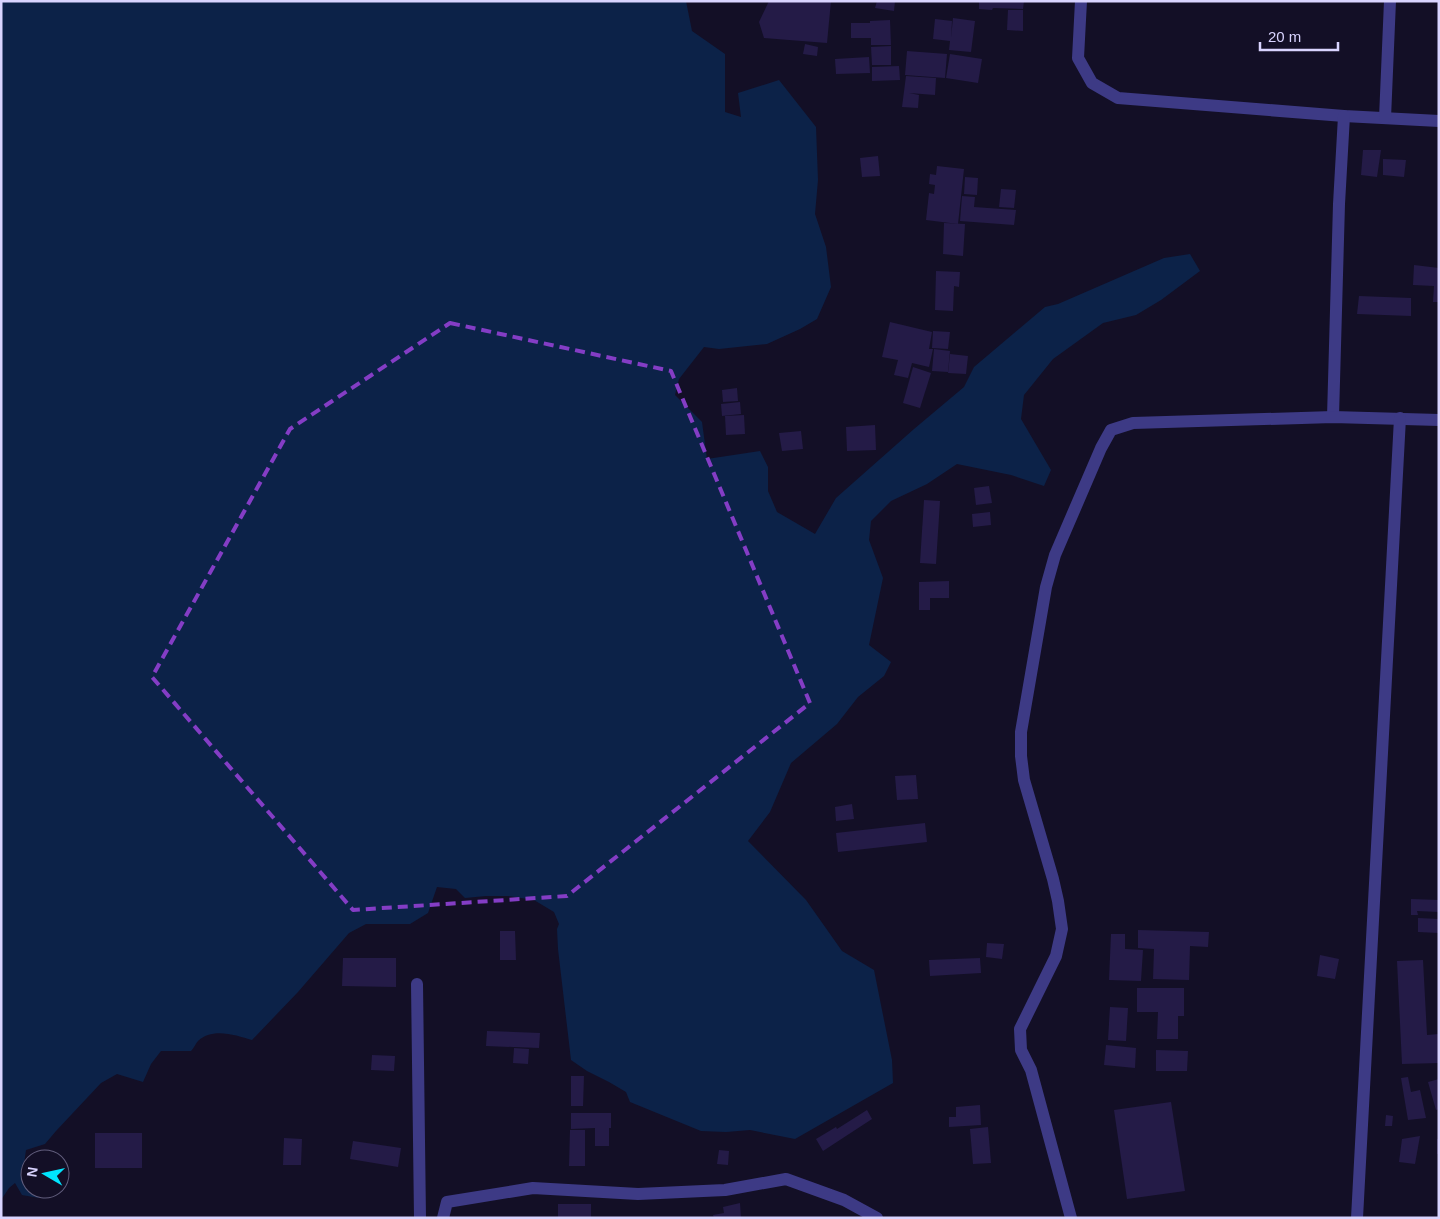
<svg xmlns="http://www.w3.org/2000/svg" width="1440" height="1219" font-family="Arial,sans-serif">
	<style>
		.water { fill: #0c2248 }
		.building { fill: #241b47 }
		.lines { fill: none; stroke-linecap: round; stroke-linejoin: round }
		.minor { stroke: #3d3a85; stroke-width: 12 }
		.marked { fill: none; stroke: #843dc5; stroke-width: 4; stroke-dasharray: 10 6; stroke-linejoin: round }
	</style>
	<rect width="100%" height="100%" fill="#130f26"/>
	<path class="water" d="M1 1H686L692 31 725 54V112L741 117 738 93 779 80 816 127 818 180 815 214 826 247 831 287 817 319 800 329 767 344 719 349 704 347 679 379 675 395 702 422 707 459 760 451 768 467V491L777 512 815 534 836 498 914 429 964 387 974 367 1045 307 1058 304 1164 258 1190 254 1200 271 1161 300 1136 315 1103 323 1053 359 1024 395 1021 419 1051 470 1044 486 1011 475 957 464 927 484 891 501 871 521 869 540 883 578 869 645 891 662 884 676 858 697 837 724 791 763 770 812 748 841 806 900 842 951 874 970 892 1060 893 1083 795 1139 750 1130 726 1132 701 1131 630 1102 626 1092 609 1082 587 1071 571 1060 558 949 557 929 559 924 554 912 534 900 508 896H486L465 898 456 889 437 887 428 913 410 924H366L349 933 298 992 252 1040C236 1035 212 1027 198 1041 196 1043 194 1048 191 1051H161L151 1064 143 1082 117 1074 101 1083 56 1131 45 1144 26 1150C25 1158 23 1165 26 1172 29 1181 30 1178 30 1189H37L39 1198 22 1195 15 1183 9 1188 1 1200Z"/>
	<g class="building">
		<path d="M769 1H831L827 43 764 38 759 22Z"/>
		<path d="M877 1H895L894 11 875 8Z"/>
		<path d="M979 1H1024L1023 9 993 8 992 10 979 9Z"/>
		<path d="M1008 10H1023V31L1007 30Z"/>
		<path d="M953 18 975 21 971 52 949 50 950 41 933 39 935 19 952 21 951 38Z"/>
		<path d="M890 20 891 45H871V38H851V23H870V21Z"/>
		<path d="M805 44 818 47 817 56 803 54Z"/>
		<path d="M891 46V65H872L871 47Z"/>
		<path d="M907 51 947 54 945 78 905 75Z"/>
		<path d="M950 54 982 59 978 83 946 78Z"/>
		<path d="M869 57 870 73 836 74 835 59Z"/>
		<path d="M899 66 900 80 872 81V67Z"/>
		<path d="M906 76 936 78 935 95 909 93 919 95 918 108 902 107Z"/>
		<path d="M1363 150H1381L1377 177 1361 175Z"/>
		<path d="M878 156 880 176 862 177 860 158Z"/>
		<path d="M1383 159 1406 160 1404 177 1383 175Z"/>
		<path d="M937 166 964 169 958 224 926 220 929 193 934 194 935 185 929 184 930 174 936 175Z"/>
		<path d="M965 177 978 178 977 195 964 194Z"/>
		<path d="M1001 189 1016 190 1014 208 999 207Z"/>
		<path d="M962 196 975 197 974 207 1016 210 1014 225 960 221Z"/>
		<path d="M944 223 965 224 963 256 943 254Z"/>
		<path d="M1414 265 1439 268V302H1433L1434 286 1413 285Z"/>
		<path d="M936 271 960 272 959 287 954 286 953 311 935 310Z"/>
		<path d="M1359 296 1411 298V316L1357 314Z"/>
		<path d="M890 322 932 332 929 349H933L929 367 912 363 908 378 894 375 898 360 882 357Z"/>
		<path d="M933 331 950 332 948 349 932 348Z"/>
		<path d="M934 349 950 351 948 372 932 371Z"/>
		<path d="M950 354 968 356 966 374 948 373Z"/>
		<path d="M913 367 931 373 920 408 903 403Z"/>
		<path d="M737 388 738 401 723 402 722 390Z"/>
		<path d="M740 402 741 414 722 416 721 404Z"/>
		<path d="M744 415 745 434 726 435 725 416Z"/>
		<path d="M875 425 876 450 847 451 846 427Z"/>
		<path d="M801 431 803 449 782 451 779 433Z"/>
		<path d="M989 486 992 503 976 505 974 488Z"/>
		<path d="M924 500 940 501 936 564 920 563Z"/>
		<path d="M990 512 991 525 973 527 972 514Z"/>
		<path d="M949 581V598H930V610H919V582Z"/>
		<path d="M916 775 918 799 897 800 895 776Z"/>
		<path d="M852 804 854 819 836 821 835 807Z"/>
		<path d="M925 823 927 842 838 852 836 833Z"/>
		<path d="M1411 899 1439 900V912L1417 911 1418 915H1411Z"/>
		<path d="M1418 918 1439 919V933L1418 932Z"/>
		<path d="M1138 930 1209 932 1208 947 1190 946 1189 980 1153 979 1154 949 1138 948Z"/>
		<path d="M500 931H515L516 960H500Z"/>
		<path d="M1111 934H1125V949L1143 950 1141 981 1109 980Z"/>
		<path d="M987 943 1004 944 1002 959 986 957Z"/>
		<path d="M1320 955 1339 959 1335 979 1317 976Z"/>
		<path d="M343 958H396V987L342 986Z"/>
		<path d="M980 958 981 973 930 976 929 960Z"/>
		<path d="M1423 960 1427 1035 1439 1034V1063L1402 1064 1397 961Z"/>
		<path d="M1137 988H1184V1016H1178V1039H1157L1158 1012H1137Z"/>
		<path d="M1110 1007 1128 1008 1126 1041 1108 1040Z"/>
		<path d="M487 1031 540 1033 539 1048 486 1046Z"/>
		<path d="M1106 1045 1136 1048 1135 1068 1104 1065Z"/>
		<path d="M514 1048 529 1049 528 1064 513 1063Z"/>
		<path d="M1156 1050 1188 1051 1187 1071H1156Z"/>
		<path d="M372 1055 395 1056 394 1071 371 1070Z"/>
		<path d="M571 1076H584L583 1106H571Z"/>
		<path d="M1408 1077 1411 1092 1420 1090 1426 1118 1408 1120 1401 1078Z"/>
		<path d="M1439 1079V1109L1436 1110 1428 1082Z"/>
		<path d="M1171 1102 1185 1191 1127 1199 1114 1110Z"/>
		<path d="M980 1105 981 1125 949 1127V1117H956V1107Z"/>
		<path d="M867 1110 872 1119 823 1151 816 1139 836 1127 837 1129Z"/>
		<path d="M571 1113H611V1128H609V1146H595V1128L571 1129Z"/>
		<path d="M1386 1115 1393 1116 1392 1126H1385Z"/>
		<path d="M988 1127 991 1163 973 1164 970 1129Z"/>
		<path d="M570 1130H585V1166H569Z"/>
		<rect x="95" y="1133" width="47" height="35"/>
		<path d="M1420 1136 1415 1164 1399 1162 1402 1139Z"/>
		<path d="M284 1138 302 1139 301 1165H283Z"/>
		<rect x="1437" y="1139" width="2" height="15"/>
		<path d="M353 1141 401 1148 398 1167 350 1159Z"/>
		<path d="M719 1150 729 1151 728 1165 717 1164Z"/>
		<path d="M740 1203 741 1218H714L713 1215 724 1213 723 1207Z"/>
		<rect x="558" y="1204" width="33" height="14"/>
	</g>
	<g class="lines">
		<g class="minor">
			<path d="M1081 1 1078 58 1092 83 1118 98 1344 116 1439 121"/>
			<path d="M1385 118 1390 1"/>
			<path d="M1333 417 1339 204 1344 116"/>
			<path d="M417 984 420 1218"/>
			<path d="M443 1218 447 1202 533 1188 638 1194 725 1190 786 1179 844 1200 877 1218"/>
			<path d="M1071 1218 1031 1070 1021 1050 1020 1029 1056 956 1062 929 1058 901 1053 879 1024 780 1021 756V732L1046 587 1055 555 1101 448 1111 430 1133 423 1333 417 1439 420"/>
			<path d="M1357 1218 1400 418"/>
		</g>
	</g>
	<path class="marked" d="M450 323 671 371 810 703 567 896 353 910 152 677 290 429Z"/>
	<rect width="1440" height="1219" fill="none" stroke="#d9d4ff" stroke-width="5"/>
	<g transform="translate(45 1174) rotate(279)"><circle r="24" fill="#130f26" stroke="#625e7d"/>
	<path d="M0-4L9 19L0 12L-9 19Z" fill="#00e5ff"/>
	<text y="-8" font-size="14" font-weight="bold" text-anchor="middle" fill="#d9d4ff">N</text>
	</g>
	<path d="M1260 42v8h78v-8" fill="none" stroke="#d9d4ff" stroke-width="2.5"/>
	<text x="1268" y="42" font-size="15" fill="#d9d4ff" stroke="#130f26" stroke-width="4" paint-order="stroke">20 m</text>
</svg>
